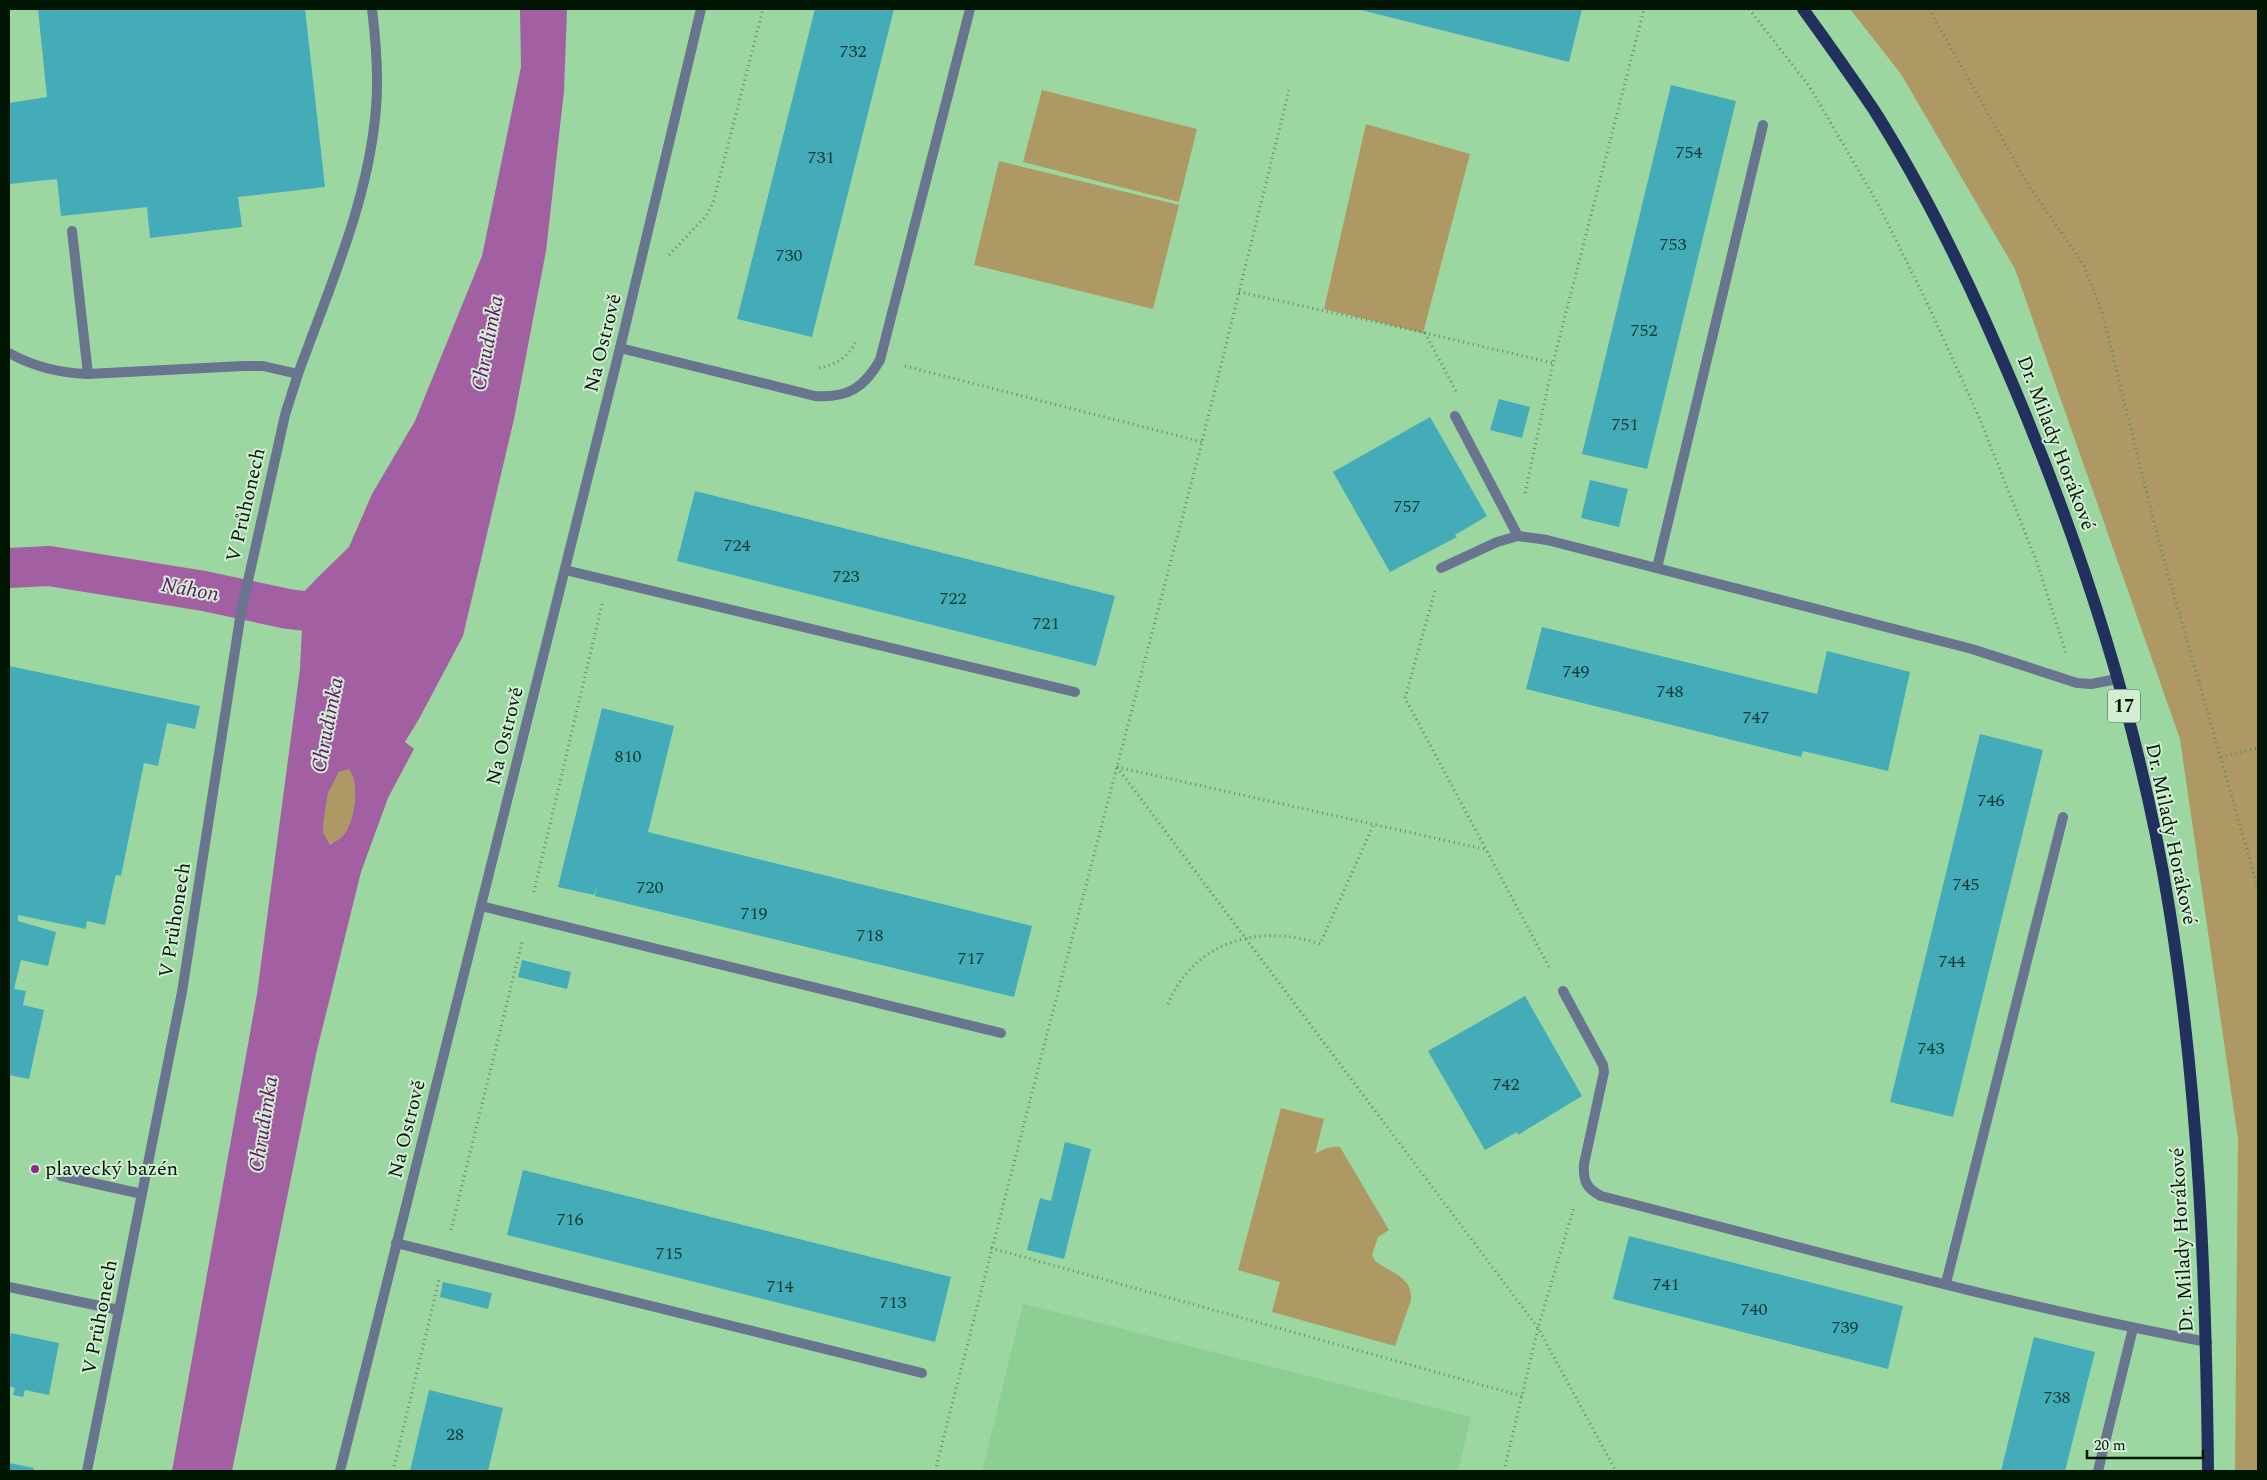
<svg xmlns="http://www.w3.org/2000/svg" width="2267" height="1480" font-family="Spectral,serif">
	<style>
		.built { fill: #8dce94 }
		.green { fill: #ae9863 }
		.water { fill: #a25fa2; fill-rule: evenodd }
		.lines { fill: none; stroke-linecap: round; stroke-linejoin: round }
		.canal { stroke: #a25fa2; stroke-width: 40 }
		.building { fill: #44abb8 }
		.path { stroke: #608b64; stroke-width: 3; stroke-dasharray: 1 4; stroke-linecap: butt }
		.lane { stroke: #69748e; stroke-width: 10 }
		.street { stroke: #69748e; stroke-width: 10 }
		.primary { stroke: #21315d; stroke-width: 12 }
		.poi-dot { fill: #8c278e; stroke: #d2efd4; stroke-width: 2 }
		.labels { text-anchor: middle; dominant-baseline: central; stroke-width: 4; stroke-linejoin: round; paint-order: stroke }
		.number-label { font-size: 18px; fill: #123b31 }
		.shield { fill: #d2efd4; stroke: #405742; stroke-width: 1 }
		.shield-label { font-size: 19px; font-weight: bold; fill: #021604 }
		.street-label { font-size: 20px; fill: #021604; stroke: #d2efd4 }
		.poi-label { font-size: 20px; fill: #021604; stroke: #d2efd4; text-anchor: start }
		.water-label { font-size: 21px; font-style: italic; fill: #661068; stroke: #d2efd4 }
	</style>
	<rect width="100%" height="100%" fill="#9cd7a2"/>
	<path class="built" d="M1023 1304 1471 1417 1458 1471H982Z"/>
	<g class="green">
		<path d="M1850 9H2258V1471H2235L2238 1139 2180 739 2015 269 1901 74Z"/>
		<path d="M1042 90 1197 129 1179 202 1023 162Z"/>
		<path d="M1366 124 1470 154 1423 333 1324 309Z"/>
		<path d="M999 161 1179 205 1153 309 974 265Z"/>
		<path d="M349 769C360 784 355 821 343 836 340 839 334 842 330 845L323 832 324 819 328 793 339 772Z"/>
		<path d="M1281 1108 1324 1119 1315 1154C1323 1149 1330 1146 1340 1147L1389 1230 1378 1237 1372 1255 1375 1261C1390 1272 1413 1277 1411 1300L1395 1346 1272 1312 1280 1282 1238 1270Z"/>
	</g>
	<path class="water" d="M520 9H567L564 91 546 251 514 419 463 636 419 719 405 742 414 749 388 798 361 872 316 1054 232 1471H172L257 994 300 669 302 628 288 609 318 577 349 547 372 494 415 421 482 256 521 67ZM349 769C360 784 355 821 343 836 340 839 334 842 330 845L323 832 324 819 328 793 339 772Z"/>
	<g class="lines">
		<path class="canal" d="M9 568 49 566 204 591 288 609 341 615"/>
	</g>
	<g class="building">
		<path d="M38 9H305L325 187 238 197 242 227 150 238 147 207 61 216 57 179 9 184V103L47 97Z"/>
		<path d="M815 9H894L812 337 737 319Z"/>
		<path d="M1357 9H1582L1569 62Z"/>
		<path d="M1671 85 1736 101 1647 469 1582 454Z"/>
		<path d="M1499 399 1530 407 1522 438 1490 430Z"/>
		<path d="M1430 417 1487 516 1455 535 1457 537 1390 572 1333 472Z"/>
		<path d="M1590 480 1628 489 1619 527 1581 518Z"/>
		<path d="M695 491 1115 596 1096 666 677 561Z"/>
		<path d="M1542 627 1817 694 1827 651 1910 672 1888 771 1803 751 1801 757 1526 689Z"/>
		<path d="M9 666 200 706 195 729 167 723 158 766 144 763 121 876 116 875 115 878 105 925 87 921 86 929 18 915V921L56 932 48 966 21 960 14 989 26 991 23 1005 44 1010 29 1079 9 1075Z"/>
		<path d="M602 708 674 726 648 832 1032 926 1014 997 595 896 597 886 594 895 558 887Z"/>
		<path d="M1980 734 2043 750 1953 1117 1890 1102Z"/>
		<path d="M522 960 571 972 567 989 518 977Z"/>
		<path d="M1525 996 1582 1096 1518 1135 1517 1132 1485 1150 1428 1051Z"/>
		<path d="M1065 1142 1091 1149 1064 1259 1027 1250 1040 1198 1051 1201Z"/>
		<path d="M523 1170 951 1277 935 1342 507 1235Z"/>
		<path d="M1629 1236 1903 1306 1888 1369 1613 1299Z"/>
		<path d="M443 1282 492 1293 488 1309 440 1297Z"/>
		<path d="M11 1333 59 1343 49 1395 25 1390 23 1397 13 1395 15 1388 9 1386V1346Z"/>
		<path d="M2034 1337 2095 1352 2065 1471H2001Z"/>
		<path d="M429 1390 503 1408 488 1471H410Z"/>
		<path d="M9 1463 34 1468 33 1471H9Z"/>
	</g>
	<g class="lines">
		<g class="path">
			<path d="M1749 9 1809 86 1877 202 1929 307 1979 417 2036 560 2066 653"/>
			<path d="M1929 9 2026 181 2084 266 2102 312 2160 546 2258 888"/>
			<path d="M669 255 706 216 713 203 763 9"/>
			<path d="M1239 292 1425 333"/>
			<path d="M905 366 1202 442"/>
			<path d="M819 368C835 365 851 356 856 340"/>
			<path d="M1456 391 1425 333 1553 363"/>
			<path d="M1525 493 1553 363 1644 9"/>
			<path d="M1435 591 1405 698 1550 969"/>
			<path d="M2221 757 2258 748"/>
			<path d="M1117 767 1538 1328 1616 1471"/>
			<path d="M1117 767 1484 849"/>
			<path d="M534 892 602 604"/>
			<path d="M1168 1004C1194 941 1260 923 1320 944L1373 826"/>
			<path d="M451 1230 522 942"/>
			<path d="M991 1248 1522 1396"/>
			<path d="M393 1471 439 1280"/>
			<path d="M935 1471 1045 1042 1202 442 1289 90"/>
			<path d="M1504 1471 1538 1328 1574 1207"/>
		</g>
		<g class="lane">
			<path d="M72 231 88 374"/>
			<path d="M620 348 815 396C848 398 864 388 880 360L970 9"/>
			<path d="M9 353C34 367 59 373 88 374L243 366H263L298 374C329 288 369 200 376 108 379 75 376 42 372 9"/>
			<path d="M1455 416 1518 536"/>
			<path d="M1441 568 1497 542 1518 536 1547 540 1972 649 2077 683 2091 684 2117 679"/>
			<path d="M1657 568 1763 125"/>
			<path d="M565 570 1075 692"/>
			<path d="M481 906 1001 1033"/>
			<path d="M1563 991 1603 1065 1604 1072 1584 1164C1583 1181 1586 1188 1601 1196 1802 1247 2003 1304 2207 1342"/>
			<path d="M61 1176 142 1194"/>
			<path d="M396 1243 922 1373"/>
			<path d="M1946 1283 2063 817"/>
			<path d="M2098 1471 2133 1328"/>
		</g>
		<g class="street">
			<path d="M9 1287 119 1310"/>
			<path d="M87 1471 182 992 241 612 285 415 298 374"/>
			<path d="M340 1471 620 348 701 9"/>
		</g>
		<path class="primary" d="M1803 9C1827 42 1851 76 1874 110 1929 197 1974 292 2014 387 2084 553 2140 728 2169 907 2199 1093 2206 1282 2208 1471"/>
	</g>
	<circle class="poi-dot" cx="35" cy="1169" r="5"/>
	<g class="labels">
		<g class="number-label">
			<text x="853" y="51">732</text>
			<text x="1689" y="152">754</text>
			<text x="821" y="157">731</text>
			<text x="1673" y="244">753</text>
			<text x="789" y="255">730</text>
			<text x="1644" y="330">752</text>
			<text x="1625" y="424">751</text>
			<text x="1407" y="506">757</text>
			<text x="737" y="545">724</text>
			<text x="846" y="576">723</text>
			<text x="953" y="598">722</text>
			<text x="1046" y="623">721</text>
			<text x="1576" y="671">749</text>
			<text x="1670" y="691">748</text>
			<text x="1756" y="717">747</text>
			<text x="628" y="756">810</text>
			<text x="1991" y="800">746</text>
			<text x="1966" y="884">745</text>
			<text x="650" y="887">720</text>
			<text x="754" y="913">719</text>
			<text x="870" y="935">718</text>
			<text x="971" y="958">717</text>
			<text x="1952" y="961">744</text>
			<text x="1931" y="1048">743</text>
			<text x="1506" y="1084">742</text>
			<text x="570" y="1219">716</text>
			<text x="669" y="1253">715</text>
			<text x="1666" y="1284">741</text>
			<text x="780" y="1286">714</text>
			<text x="893" y="1302">713</text>
			<text x="1754" y="1309">740</text>
			<text x="1845" y="1327">739</text>
			<text x="2057" y="1397">738</text>
			<text x="455" y="1434">28</text>
		</g>
		<rect class="shield" x="2108" y="689.5" width="32" height="33" rx="4"/>
		<g class="shield-label">
			<text x="2124" y="706">17</text>
		</g>
		<g class="street-label">
			<text transform="translate(603 343) rotate(-76)">Na Ostrově</text>
			<text transform="translate(2056 443) rotate(69)">Dr. Milady Horákové</text>
			<text transform="translate(246 505) rotate(-77)">V Průhonech</text>
			<text transform="translate(505 736) rotate(-76)">Na Ostrově</text>
			<text transform="translate(2171 834) rotate(78)">Dr. Milady Horákové</text>
			<text transform="translate(175 920) rotate(-81)">V Průhonech</text>
			<text transform="translate(407 1129) rotate(-76)">Na Ostrově</text>
			<text transform="translate(2182 1240) rotate(-93)">Dr. Milady Horákové</text>
			<text transform="translate(100 1317) rotate(-79)">V Průhonech</text>
		</g>
		<g class="poi-label">
			<text x="45" y="1169">plavecký bazén</text>
		</g>
		<g class="water-label">
			<text transform="translate(488 343) rotate(-79)">Chrudimka</text>
			<text transform="translate(190 590) rotate(10)">Náhon</text>
			<text transform="translate(328 725) rotate(-79)">Chrudimka</text>
			<text transform="translate(264 1124) rotate(-81)">Chrudimka</text>
		</g>
	</g>
	<rect width="2267" height="1480" fill="none" stroke="#021604" stroke-width="20"/>
	<path d="M2087 1450v8h116v-8" fill="none" stroke="#021604" stroke-width="2.5"/>
	<text x="2094" y="1450" font-size="15" fill="#021604" stroke="#d2efd4" stroke-width="4" paint-order="stroke">20 m</text>
</svg>
